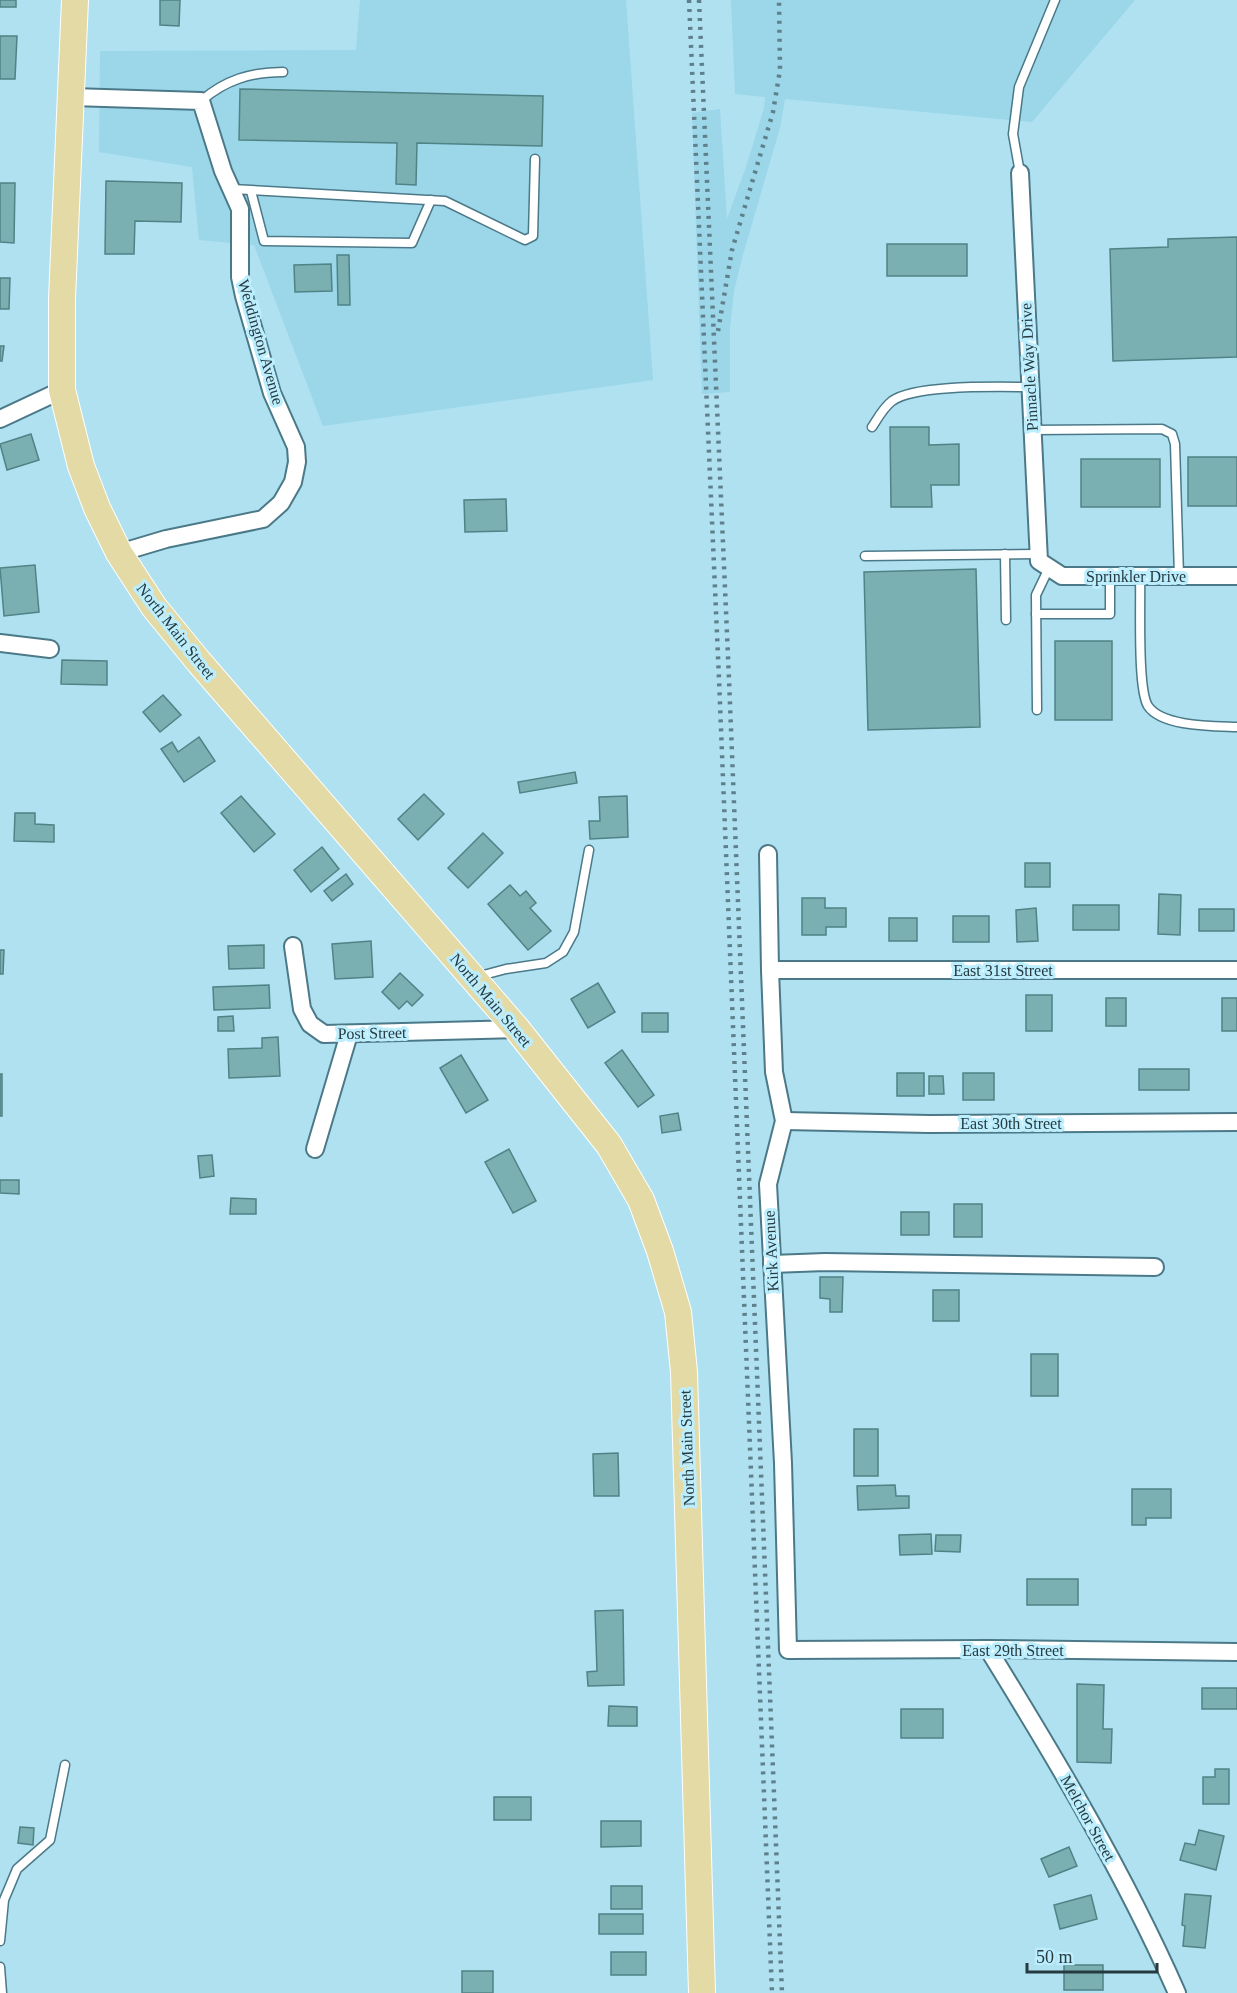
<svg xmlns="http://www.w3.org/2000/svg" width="1237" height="1993" font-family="'Times New Roman',serif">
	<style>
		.built { fill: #9bd6e9 }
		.building { fill: #7bb0b2; stroke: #4f8386; stroke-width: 1.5 }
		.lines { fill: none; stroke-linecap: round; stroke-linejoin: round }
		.lane-casing { stroke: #4b7988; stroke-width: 11 }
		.street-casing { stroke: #4b7988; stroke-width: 20 }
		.primary-casing { stroke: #fff; stroke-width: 28 }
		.lane { stroke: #fff; stroke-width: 8 }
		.street { stroke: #fff; stroke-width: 16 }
		.primary { stroke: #e3daa5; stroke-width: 26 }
		.rail { stroke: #5f808a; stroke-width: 4.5; stroke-dasharray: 3 6; stroke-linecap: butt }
		.labels { text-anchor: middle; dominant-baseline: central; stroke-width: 6; stroke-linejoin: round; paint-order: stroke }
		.street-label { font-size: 16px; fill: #263a40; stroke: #bceefe }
	</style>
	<rect width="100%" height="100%" fill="#afe1f1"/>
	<g class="built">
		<path d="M360 0H626L653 380 323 426 254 245 199 240 192 167 99 152 100 51 356 50Z"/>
		<path d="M731 0H1135L1032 122 785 99 780 128 742 258 734 291 730 328V392L702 394 692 113 720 109 727 219 747 164 764 108 765 97 735 94Z"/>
	</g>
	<g class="building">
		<rect x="0" y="0" width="16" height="7"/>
		<path d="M160 0H180L179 26 160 25Z"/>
		<path d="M0 36H17L15 79H0Z"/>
		<path d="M240 89 543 96 542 146 417 143 416 185 396 184 397 143 239 140Z"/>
		<path d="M106 181 182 183 181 222 135 221 134 254H105Z"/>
		<path d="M0 183H15L14 243 0 242Z"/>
		<path d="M1237 237V357L1113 361 1110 249 1168 247V239Z"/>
		<rect x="887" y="244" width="80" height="32"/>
		<path d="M337 255H349L350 305H338Z"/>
		<path d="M331 264 332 291 295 292 294 265Z"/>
		<path d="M0 278H10L9 309H0Z"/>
		<path d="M0 346H4L2 361H0Z"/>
		<path d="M890 427H929V445L959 444V485H931L932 507H891Z"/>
		<path d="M31 434 39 460 7 470 0 444Z"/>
		<rect x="1188" y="457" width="49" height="49"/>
		<rect x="1081" y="459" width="79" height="48"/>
		<path d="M506 499 507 531 465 532 464 500Z"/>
		<path d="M35 565 39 612 4 616 0 568Z"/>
		<path d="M976 569 980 727 868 730 864 572Z"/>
		<rect x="1055" y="641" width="57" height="79"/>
		<path d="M62 660 107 661V685L61 684Z"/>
		<path d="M163 695 181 715 160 732 143 712Z"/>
		<path d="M199 737 215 761 184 782 161 749 172 742 178 752Z"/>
		<path d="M575 772 577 783 520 793 518 782Z"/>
		<path d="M424 794 444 814 418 840 398 819Z"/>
		<path d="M241 796 275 834 254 852 221 813Z"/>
		<path d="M627 796 628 837 590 839 589 821H600L599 797Z"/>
		<path d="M15 813H35V824L54 825V842L14 841Z"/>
		<path d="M483 833 503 853 468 888 448 868Z"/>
		<path d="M322 847 339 869 311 892 294 870Z"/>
		<rect x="1025" y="863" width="25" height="24"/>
		<path d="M346 874 353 884 332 901 324 891Z"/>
		<path d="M510 885 520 896 526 891 536 903 530 908 551 931 528 950 488 904Z"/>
		<path d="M1159 894 1181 895 1180 935 1158 934Z"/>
		<path d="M802 898H825V908H846V927H826V935H802Z"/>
		<rect x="1073" y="905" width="46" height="25"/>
		<path d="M1036 908 1038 941 1017 942 1016 910Z"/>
		<rect x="1199" y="909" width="35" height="22"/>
		<rect x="953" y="916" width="36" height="26"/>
		<rect x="889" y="918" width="28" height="23"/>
		<path d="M371 941 373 977 335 979 332 944Z"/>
		<path d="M264 945V968L229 969 228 946Z"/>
		<path d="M0 950H4L3 974H0Z"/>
		<path d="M400 973 423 995 412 1006 407 1001 399 1009 382 992Z"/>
		<path d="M598 983 615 1012 588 1028 571 999Z"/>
		<path d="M269 985 270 1008 214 1010 213 987Z"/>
		<rect x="1026" y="995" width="26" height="36"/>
		<rect x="1106" y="998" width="20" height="28"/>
		<rect x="1222" y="998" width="15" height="33"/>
		<rect x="642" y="1013" width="26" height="19"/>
		<path d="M233 1016 234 1031H218V1017Z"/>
		<path d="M278 1037 280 1076 229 1078 228 1049 262 1048V1038Z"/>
		<path d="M622 1050 654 1095 638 1107 605 1063Z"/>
		<path d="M461 1055 488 1100 466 1113 440 1068Z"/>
		<rect x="1139" y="1069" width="50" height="21"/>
		<rect x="897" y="1073" width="27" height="23"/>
		<rect x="963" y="1073" width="31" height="27"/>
		<rect x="0" y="1074" width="2" height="42"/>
		<path d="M929 1076H943L944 1094H929Z"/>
		<path d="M678 1113 681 1130 662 1133 660 1116Z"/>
		<path d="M509 1149 536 1201 513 1213 485 1162Z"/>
		<path d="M212 1155 214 1176 200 1178 198 1156Z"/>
		<path d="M0 1180H19V1194L0 1193Z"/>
		<path d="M231 1198 256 1199V1214H230Z"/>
		<rect x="954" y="1204" width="28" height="33"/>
		<rect x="901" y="1212" width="28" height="23"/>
		<path d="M820 1277H843L842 1312H830V1299L820 1298Z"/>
		<rect x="933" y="1290" width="26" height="31"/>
		<rect x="1031" y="1354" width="27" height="42"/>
		<rect x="854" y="1429" width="24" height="47"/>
		<path d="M618 1453 619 1496H594L593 1454Z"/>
		<path d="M895 1485 896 1496H909V1508L858 1510 857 1486Z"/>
		<path d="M1132 1489H1171V1518H1146V1525H1132Z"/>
		<path d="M931 1534 932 1554 900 1555 899 1535Z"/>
		<path d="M936 1535H961L960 1552 935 1551Z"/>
		<rect x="1027" y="1579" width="51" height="26"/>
		<path d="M623 1610 624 1685 588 1686 587 1672 597 1671 595 1611Z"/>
		<path d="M1077 1684 1104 1685 1103 1729H1112L1111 1763 1077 1762Z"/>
		<rect x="1202" y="1688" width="35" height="21"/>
		<path d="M609 1706 637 1707V1726H608Z"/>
		<rect x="901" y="1709" width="42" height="29"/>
		<path d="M1215 1769H1229V1804H1203V1777H1215Z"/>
		<rect x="494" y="1797" width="37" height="23"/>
		<path d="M601 1821H641V1846L601 1847Z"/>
		<path d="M20 1827 34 1828 33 1845 18 1843Z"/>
		<path d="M1199 1830 1224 1836 1216 1870 1180 1860 1185 1843 1195 1845Z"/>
		<path d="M1069 1847 1077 1866 1049 1877 1041 1859Z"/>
		<rect x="611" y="1886" width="31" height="23"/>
		<path d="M1185 1894 1211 1896 1205 1948 1183 1946 1185 1926 1182 1925Z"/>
		<path d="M1091 1895 1097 1919 1060 1929 1054 1905Z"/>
		<rect x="599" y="1914" width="44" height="20"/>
		<rect x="611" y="1952" width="35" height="23"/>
		<rect x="1064" y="1965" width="39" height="25"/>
		<rect x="462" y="1971" width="31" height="22"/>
	</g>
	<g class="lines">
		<g class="lane-casing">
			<g id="lane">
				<path d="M201 101C225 80 251 72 283 72"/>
				<path d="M1020 173 1013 134 1019 87 1055 0"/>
				<path d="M232 189 445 201 525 240 533 236 535 159"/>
				<path d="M251 191 264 241 412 243 431 200"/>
				<path d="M872 427C878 418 883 408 892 401 915 384 999 387 1030 387"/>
				<path d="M1032 430 1162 429 1172 434 1175 444 1179 576"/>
				<path d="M1005 554 1006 620"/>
				<path d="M865 556 1038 554"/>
				<path d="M1140 576C1141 601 1137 689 1148 706 1162 727 1214 726 1237 727"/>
				<path d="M1036 614H1110V576"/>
				<path d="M1037 710 1036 595 1049 568"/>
				<path d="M476 977 506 969 546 963 563 952 574 932 589 850"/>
				<path d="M0 1941 4 1900 17 1869 50 1840 65 1765"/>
				<path d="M0 1967 2 1993"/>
			</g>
		</g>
		<g class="street-casing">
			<g id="street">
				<path d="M72 97 201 101 223 171 240 209V277L244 296 272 393 296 447 297 462 293 482 281 503 263 519 166 539 119 553"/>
				<path d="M1020 173 1039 561 1062 576H1237"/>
				<path d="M0 419 62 390"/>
				<path d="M0 643 50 649"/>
				<path d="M768 854 770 970 774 1072 784 1121 768 1184 783 1463 788 1650 988 1649 1237 1652"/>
				<path d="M293 946 302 1009 310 1024 324 1034 517 1029"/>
				<path d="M770 970H1237"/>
				<path d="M784 1121 929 1124 1237 1122"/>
				<path d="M315 1149 349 1034"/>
				<path d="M772 1264 825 1262 1155 1267"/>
				<path d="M988 1649C1057 1761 1124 1873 1177 1993"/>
			</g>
		</g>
		<g class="primary-casing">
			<path id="primary" d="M75 0 62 299V390L81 466 97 508 119 553 154 607 199 662 517 1029 609 1145 641 1200 660 1251 678 1312 684 1372 702 1993"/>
		</g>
		<use href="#lane" class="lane"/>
		<use href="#street" class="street"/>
		<use href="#primary" class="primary"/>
		<g class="rail">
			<path d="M689 0 719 679 772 1993"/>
			<path d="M699 0 729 679 782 1993"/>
			<path d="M718 331 732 250 773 112 780 70 779 0"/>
		</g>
	</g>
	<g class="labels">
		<g class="street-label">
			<text transform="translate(261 342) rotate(74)">Weddington Avenue</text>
			<text transform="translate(1029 367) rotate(-93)">Pinnacle Way Drive</text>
			<text x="1136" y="576">Sprinkler Drive</text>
			<text transform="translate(176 631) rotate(52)">North Main Street</text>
			<text x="1003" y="970">East 31st Street</text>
			<text transform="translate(491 1000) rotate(50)">North Main Street</text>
			<text transform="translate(372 1033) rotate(-1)">Post Street</text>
			<text x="1011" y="1123">East 30th Street</text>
			<text transform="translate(771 1251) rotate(-93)">Kirk Avenue</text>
			<text transform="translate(687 1448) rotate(-92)">North Main Street</text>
			<text x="1013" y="1650">East 29th Street</text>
			<text transform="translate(1088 1818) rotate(61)">Melchor Street</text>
		</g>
	</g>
	<path d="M1027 1963v9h130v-9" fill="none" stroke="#263a40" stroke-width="3"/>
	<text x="1036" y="1963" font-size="18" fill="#263a40" stroke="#bceefe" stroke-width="4.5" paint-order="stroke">50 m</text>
</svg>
